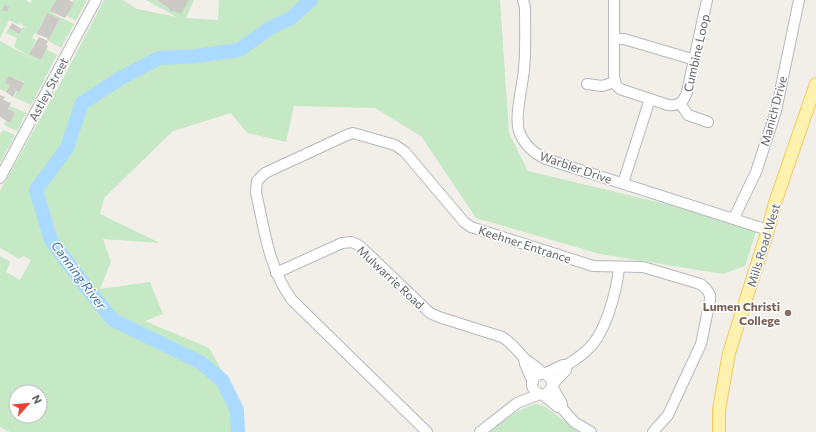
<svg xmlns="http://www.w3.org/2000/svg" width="816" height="432" font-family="Commissioner,sans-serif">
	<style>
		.green { fill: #c5e8c5; fill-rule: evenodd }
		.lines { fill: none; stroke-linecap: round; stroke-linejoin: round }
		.river { stroke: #aadaff; stroke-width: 14 }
		.building { fill: #cccac5 }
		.minor-casing { stroke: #b5b8bc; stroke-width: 12 }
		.major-casing { stroke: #f2c960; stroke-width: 14 }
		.minor { stroke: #fff; stroke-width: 10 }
		.major { stroke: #fff2af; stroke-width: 12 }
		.education-dot { fill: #8d6e63; stroke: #fff; stroke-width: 1.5 }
		.labels { text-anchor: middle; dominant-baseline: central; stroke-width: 3; stroke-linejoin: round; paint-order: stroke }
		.street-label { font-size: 12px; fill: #5f6368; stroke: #fff }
		.education-label { font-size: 12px; font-weight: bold; fill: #785e54; stroke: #fff; text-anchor: end }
		.water-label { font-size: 13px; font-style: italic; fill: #4174aa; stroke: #fff }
	</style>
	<rect width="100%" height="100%" fill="#f1efe8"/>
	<g class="green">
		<path d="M0 0H26L31 3 32 0H56L50 11 54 13 53 14 74 24 61 48 47 40 48 38 49 39 60 20 47 13 38 31V34L40 36 35 33 32 38 36 40 29 54 41 60 46 49 57 55 31 105 14 97 17 92H19L24 81 23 80 22 82 15 78 6 83 10 85 6 92 0 89V68L7 72 0 68V41L39 62 14 47 17 38 6 33 9 28 19 34 23 27 27 28 22 25V24L20 23 19 25 9 20 0 38Z"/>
		<path d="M74 0H87L76 21 66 15 74 3 72 2Z"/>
		<path d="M104 0H123L137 9 177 17 146 0H155L169 8 170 11 173 12 189 0H194L186 18 218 20 219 0H500L509 133 528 171 758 226 745 266 723 274 600 254 476 218 421 136 375 108 294 106 286 142 247 133 231 113 173 131 104 198 100 214 160 243 103 239 111 262 100 289 150 282 163 314 145 321 209 348 232 388 244 432H10L0 427V256L10 262 6 272 20 280 31 260 24 256 19 259 0 248V191L67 71ZM16 392H40V416H16Z"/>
		<path d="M10 106 26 113 17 131 4 125 6 121 10 123 15 113 8 109Z"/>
		<path d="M3 130 15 135 0 163V135Z"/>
		<path d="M537 404 546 407 579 432H490C505 420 518 408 537 404Z"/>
	</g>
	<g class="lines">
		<path class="river" d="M238 432 237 410 222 380 200 362 113 320 86 287 51 240 36 190 67 148 82 103 121 78 159 58 195 56 239 50 270 28 291 18 311 0"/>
	</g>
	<g class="building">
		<path d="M56 0H69L74 3 65 18 50 11Z"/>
		<path d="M156 0H189L181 14 175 11 173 12 170 11 169 8Z"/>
		<path d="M5 5 9 7 7 12 2 10Z"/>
		<path d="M47 13 60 19 49 39 37 34Z"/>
		<path d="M12 23 22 29 19 34 9 28Z"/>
		<path d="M39 37 48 41 46 45 48 46 41 60 29 54Z"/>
		<path d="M9 76 24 83 19 92 16 91 13 97 6 92 10 85 5 83Z"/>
		<path d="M0 95 5 97 3 100 11 103 8 109 15 113 10 123 0 117Z"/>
	</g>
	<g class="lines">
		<g class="minor-casing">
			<g id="minor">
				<path d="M523 0 525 7C525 27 526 49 524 69 523 85 514 116 519 131 524 145 533 153 546 159L768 230"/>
				<path d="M614 0V76L616 85 620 89 668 105C679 106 683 103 687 92L707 0"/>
				<path d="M614 39H624L695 60"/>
				<path d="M587 84 602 86 615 82"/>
				<path d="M680 103 688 115 708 122"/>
				<path d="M0 178 96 0"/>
				<path d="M623 183 650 99"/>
				<path d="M734 218 756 172 776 111 799 0"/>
				<path d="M276 273 342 243 352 242 360 246 430 313 439 317 502 337C511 342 516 349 523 357 529 364 539 366 542 374"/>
				<path d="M524 358 525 364 533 382"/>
				<path d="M567 365C574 360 583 355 589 348 606 332 617 290 619 267"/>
				<circle cx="542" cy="384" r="10"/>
				<path d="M544 374 563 365H567L566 370 553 384"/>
				<path d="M542 394 558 407H561L562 404 552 386"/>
				<path d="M561 407 574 422 591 432"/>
				<path d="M427 432 292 300C269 269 264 229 256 192L257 181 265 173 347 135 353 133 395 145 405 152 464 222 471 227 593 266 643 267 697 283 702 285 707 290 710 295V300L701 344 668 415 653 432"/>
				<path d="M480 432 517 403 540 394"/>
			</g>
		</g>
		<g class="major-casing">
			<path id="major" d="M719 432V410L729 353 768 230 775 203 816 84"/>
		</g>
		<use href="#minor" class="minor"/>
		<use href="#major" class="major"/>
	</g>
	<circle class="education-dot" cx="788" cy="313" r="4"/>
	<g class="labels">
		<g class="street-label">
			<text transform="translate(696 53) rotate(-77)">Cumbine Loop</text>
			<text transform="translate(48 89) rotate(-62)">Astley Street</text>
			<text transform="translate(773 111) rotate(-75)">Manich Drive</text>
			<text transform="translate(576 167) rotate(19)">Warbler Drive</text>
			<text transform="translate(525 244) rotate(18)">Keehner Entrance</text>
			<text transform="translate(763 245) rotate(-73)">Mills Road West</text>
			<text transform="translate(391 277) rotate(43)">Mulwarrie Road</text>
		</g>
		<g class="education-label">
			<text x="780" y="306">Lumen Christi<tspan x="780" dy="14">College</tspan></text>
		</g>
		<g class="water-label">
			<text transform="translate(79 275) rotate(53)">Canning River</text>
		</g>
	</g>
	<g transform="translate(28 404) rotate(63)"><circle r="19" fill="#ffffff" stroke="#bfc1c3"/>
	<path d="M0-3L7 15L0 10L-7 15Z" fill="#ea4335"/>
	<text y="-6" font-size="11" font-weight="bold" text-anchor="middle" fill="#5f6368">N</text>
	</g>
</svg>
